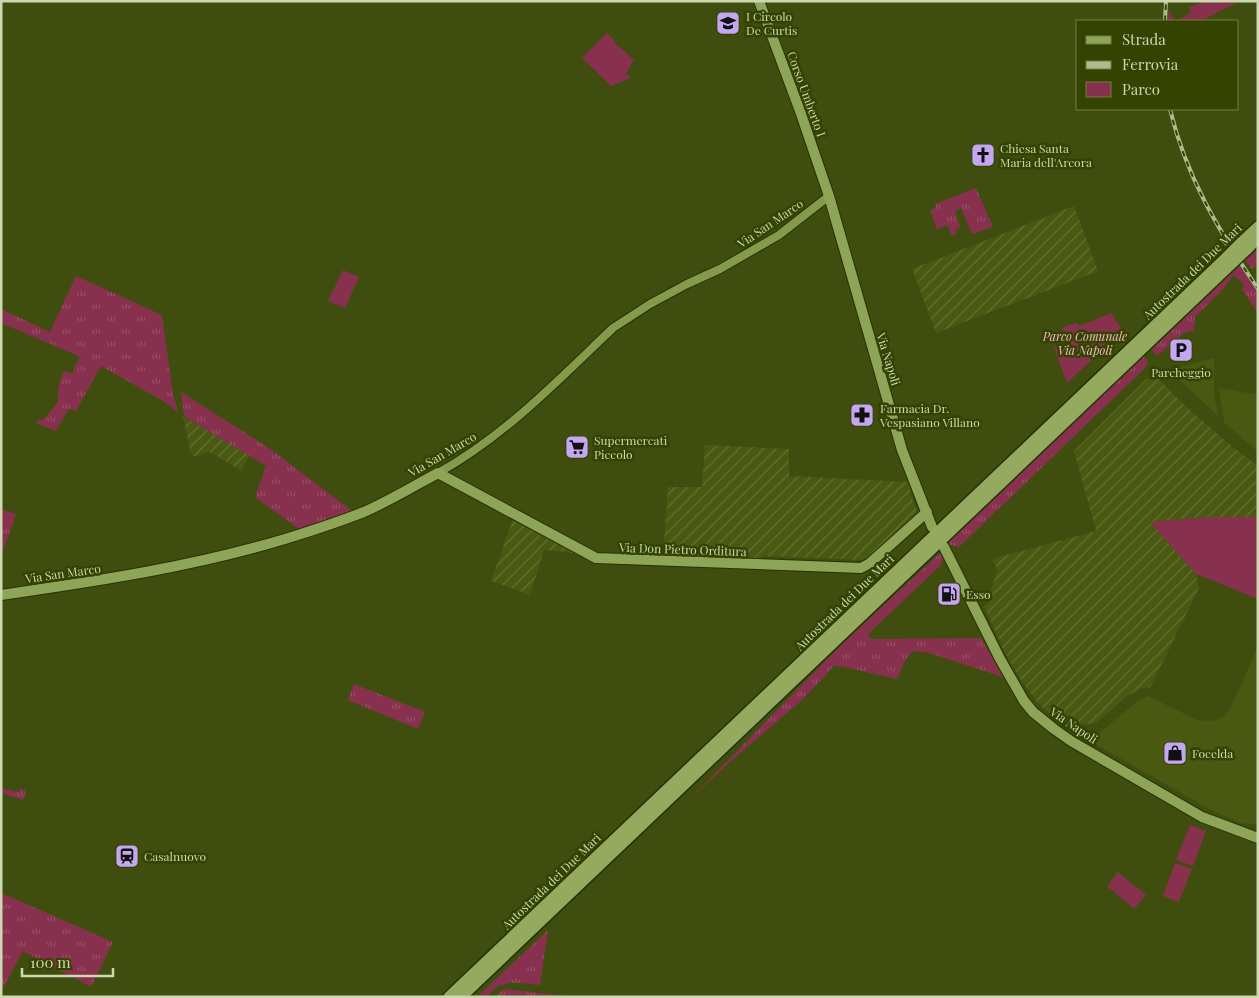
<svg xmlns="http://www.w3.org/2000/svg" width="1259" height="998" font-family="'Playfair Display',serif">
	<style>
		.built { fill: #495912 }
		.industrial { fill: url(#industrial-furrows) }
		.grass { fill: url(#grass-tufts) }
		.green { fill: #87314e }
		.lines { fill: none; stroke-linecap: round; stroke-linejoin: round }
		.minor-casing { stroke: #273206; stroke-width: 10 }
		.major-casing { stroke: #273206; stroke-width: 12 }
		.highway-casing { stroke: #273206; stroke-width: 14 }
		.minor { stroke: #859b4c; stroke-width: 8 }
		.major { stroke: #8ea457; stroke-width: 10 }
		.highway { stroke: #94aa5f; stroke-width: 11 }
		.rail-casing { stroke: #aebb8e; stroke-width: 4 }
		.rail { stroke: #354300; stroke-width: 2; stroke-dasharray: 5.5; stroke-linecap: butt }
		.highway-bridge-casing { stroke: #273206; stroke-width: 14; stroke-linecap: butt }
		.highway-bridge { stroke: #94aa5f; stroke-width: 11 }
		.labels { text-anchor: middle; dominant-baseline: central; stroke-width: 5; stroke-linejoin: round; paint-order: stroke }
		.poi-label { font-size: 12px; fill: #cbd8b0; stroke: #354300; text-anchor: start }
		.street-label { font-size: 12px; fill: #cbd8b0; stroke: #354300 }
		.park-label { font-size: 12px; font-style: italic; fill: #f5b8c7; stroke: #354300 }
	</style>
	<defs>
		<pattern id="industrial-furrows" width="10" height="10" patternUnits="userSpaceOnUse" patternTransform="scale(1.25)"><rect width="10" height="10" fill="#495912"/><path d="M-1 1l2-2M0 10L10 0M9 11l2-2" fill="none" stroke="#627032"/></pattern>
		<pattern id="grass-tufts" width="24" height="20" patternUnits="userSpaceOnUse" patternTransform="scale(1.25)"><rect width="24" height="20" fill="#87314e"/><path d="M3 7l-1-3M5 7V3M7 7l1-3M15 17l-1-3M17 17v-4M19 17l1-3" fill="none" stroke="#974e65"/></pattern>
	</defs>
	<rect width="100%" height="100%" fill="#3f4e0e"/>
	<g class="built">
		<path d="M1214 358V397L1219 415 1218 416 1169 370Z"/>
		<path d="M1219 388 1258 395V452L1224 422Z"/>
		<path d="M1258 647V825L1242 823 1209 809 1090 741 1140 699 1148 696 1197 720 1209 721 1216 720 1225 715 1230 709Z"/>
	</g>
	<g class="industrial">
		<path d="M1074 206 1098 271 936 333 912 269Z"/>
		<path d="M1156 376 1184 405 1229 444 1258 466V517H1209L1151 522 1196 574 1199 588 1150 688 1147 687 1138 690 1127 696 1096 723 1074 726 1058 720 1038 703 1022 682 1004 651 984 606 988 604 997 569 992 559 1096 531 1074 451 1145 380Z"/>
		<path d="M183 416 250 455 241 471 212 453 208 452 199 456H194L190 451Z"/>
		<path d="M705 445 789 449V476L908 482 913 501 918 514 864 560 762 556V563L663 557 668 487H702Z"/>
		<path d="M513 519 578 553 544 550 530 595 491 581Z"/>
	</g>
	<g class="grass">
		<path d="M976 188 993 227 972 234 961 208 955 211 960 227 955 230 957 234 952 236 947 225 937 230 930 210 936 208 935 204Z"/>
		<path d="M1258 248V264L1252 269 1245 260Z"/>
		<path d="M1240 265 1258 293V314L1242 289 1244 287 1242 282 1233 275 1224 288 1195 317 1194 331 1184 333 1157 356 1151 349Z"/>
		<path d="M76 276 162 315 173 394 178 412 163 401 101 366 76 411 69 409 56 431 36 423 38 420H43L58 402V390L62 374 65 371 73 373 75 365 80 358 76 355 1 323V309L50 332Z"/>
		<path d="M1144 356 1148 362 1146 367 959 547 947 544Z"/>
		<path d="M181 392 272 450 352 511 337 518 300 530 255 497 266 466 184 416Z"/>
		<path d="M1 509 16 514 1 557Z"/>
		<path d="M940 553 943 557 941 565 868 634 871 639 981 638 1003 677 929 653 914 651C904 658 902 669 897 679L835 665 800 702 740 753 690 799 845 641Z"/>
		<path d="M354 684 425 712 418 729 348 700Z"/>
		<path d="M1 788 19 792 20 789 26 790 23 800 1 793Z"/>
		<path d="M1 893 113 942 91 987 23 951 1 992Z"/>
		<path d="M548 930 540 985C521 984 499 977 488 997H477Z"/>
		<path d="M504 989 514 990 574 997H495Z"/>
	</g>
	<g class="green">
		<path d="M1208 1H1240L1201 21H1167L1168 11 1176 21 1191 13 1189 7Z"/>
		<path d="M607 33 615 41V43L634 60 626 74 632 77 611 86 582 58Z"/>
		<path d="M343 270 359 277 345 308 328 301Z"/>
		<path d="M1111 313 1123 331 1067 383 1054 347 1068 342 1062 328 1076 323 1080 326Z"/>
		<path d="M1209 517H1258V599L1196 574 1150 522Z"/>
		<path d="M1190 825 1206 831 1193 866 1176 860Z"/>
		<path d="M1175 863 1192 869 1179 902 1163 896Z"/>
		<path d="M1118 872 1146 895 1134 909 1107 886Z"/>
	</g>
	<g class="lines">
		<g class="minor-casing">
			<path id="minor" d="M438 473C505 436 558 380 613 328L650 304 687 284 720 269 779 235 829 196"/>
		</g>
		<g class="major-casing">
			<g id="major">
				<path d="M759 1 800 111 829 196 902 450 932 527"/>
				<path d="M944 547 1000 659 1024 701 1033 712 1054 729 1071 741 1202 817 1258 838"/>
				<path d="M1 595C97 581 192 567 285 539 311 531 338 522 364 512 389 501 414 486 438 473L596 558 861 568 870 563 927 512"/>
			</g>
		</g>
		<g class="highway-casing">
			<g id="highway">
				<path d="M1241 243 1258 227"/>
				<path d="M1246 250 1258 238"/>
				<path d="M449 997 1226 258"/>
				<path d="M461 997 1230 265"/>
			</g>
		</g>
		<use href="#minor" class="minor"/>
		<use href="#major" class="major"/>
		<use href="#highway" class="highway"/>
		<g class="rail-casing">
			<g id="rail">
				<path d="M1165 21 1166 1"/>
				<path d="M1170 109C1186 177 1219 231 1258 289"/>
			</g>
		</g>
		<use href="#rail" class="rail"/>
		<g class="highway-bridge-casing">
			<g id="highway-bridge">
				<path d="M1226 258 1241 243"/>
				<path d="M1230 265 1246 250"/>
			</g>
		</g>
		<use href="#highway-bridge" class="highway-bridge"/>
	</g>
	<defs>
		<g id="school-square" transform="scale(1.25)"><rect x="-9" y="-9" width="18" height="18" rx="4" fill="#c4a7f1" stroke="#354300"/><path d="M0-5L7-2L0 1L-7-2ZM-4 1L0 2.5L4 1V4Q0 6-4 4Z" fill="#111"/></g>
		<g id="church-square" transform="scale(1.25)"><rect x="-9" y="-9" width="18" height="18" rx="4" fill="#c4a7f1" stroke="#354300"/><path d="M-1.2-6h2.4v3.5h3.3v2.4h-3.3V6h-2.4V-.1h-3.3v-2.4h3.3Z" fill="#111"/></g>
		<g id="parking-square" transform="scale(1.25)"><rect x="-9" y="-9" width="18" height="18" rx="4" fill="#c4a7f1" stroke="#354300"/><path d="M-3.5-5.5H1a3.5 3.5 0 0 1 0 7H-1V5.5H-3.5ZM-1-3.4V-.6H.8a1.4 1.4 0 0 0 0-2.8Z" fill="#111"/></g>
		<g id="pharmacy-square" transform="scale(1.25)"><rect x="-9" y="-9" width="18" height="18" rx="4" fill="#c4a7f1" stroke="#354300"/><path d="M-2-6h4v4h4v4h-4v4h-4v-4h-4v-4h4Z" fill="#111"/></g>
		<g id="supermarket-square" transform="scale(1.25)"><rect x="-9" y="-9" width="18" height="18" rx="4" fill="#c4a7f1" stroke="#354300"/><path d="M-6-5.5h2.5l.6 2H6L4.5 2H-2.5L-4.4-4H-6ZM-1.5 3.2a1.3 1.3 0 1 0 .1 0ZM3 3.2a1.3 1.3 0 1 0 .1 0Z" fill="#111"/></g>
		<g id="fuel-square" transform="scale(1.25)"><rect x="-9" y="-9" width="18" height="18" rx="4" fill="#c4a7f1" stroke="#354300"/><path d="M-5.5-6h7V0h2V4h1.3V-2.5L3-4.5l.8-.8L6-3V5H2.5V1h-1V6h-7ZM-4.2-4.7v3.2H.2V-4.7Z" fill="#111"/></g>
		<g id="shop-square" transform="scale(1.25)"><rect x="-9" y="-9" width="18" height="18" rx="4" fill="#c4a7f1" stroke="#354300"/><path d="M-5-2.5h2.3a2.7 3.5 0 0 1 5.4 0H5L5.5 6h-11ZM-1.5-2.5h3a1.5 2.3 0 0 0-3 0Z" fill="#111"/></g>
		<g id="station-square" transform="scale(1.25)"><rect x="-9" y="-9" width="18" height="18" rx="4" fill="#c4a7f1" stroke="#354300"/><path d="M-3-6H3Q5-6 5-4V2Q5 4 3 4L4.5 6H3L1.5 4h-3L-3 6H-4.5L-3 4Q-5 4-5 2V-4Q-5-6-3-6ZM-3.5-4v3h7v-3ZM-3.5 1v1.5H-2V1ZM2 1v1.5H3.5V1Z" fill="#111"/></g>
	</defs>
	<g fill-rule="evenodd">
		<use href="#school-square" x="728" y="23"/>
		<use href="#church-square" x="983" y="155"/>
		<use href="#parking-square" x="1181" y="350"/>
		<use href="#pharmacy-square" x="862" y="415"/>
		<use href="#supermarket-square" x="577" y="447"/>
		<use href="#fuel-square" x="949" y="594"/>
		<use href="#shop-square" x="1175" y="753"/>
		<use href="#station-square" x="127" y="856"/>
	</g>
	<g class="labels">
		<g class="poi-label">
			<text x="746" y="16">I Circolo<tspan x="746" dy="14">De Curtis</tspan></text>
			<text x="1000" y="148">Chiesa Santa<tspan x="1000" dy="14">Maria dell'Arcora</tspan></text>
			<text x="1181" y="372" text-anchor="middle">Parcheggio</text>
			<text x="880" y="408">Farmacia Dr.<tspan x="880" dy="14">Vespasiano Villano</tspan></text>
			<text x="594" y="440">Supermercati<tspan x="594" dy="14">Piccolo</tspan></text>
			<text x="966" y="594">Esso</text>
			<text x="1192" y="753">Focelda</text>
			<text x="144" y="856">Casalnuovo</text>
		</g>
		<g class="street-label">
			<text transform="translate(807 94) rotate(70)">Corso Umberto I</text>
			<text transform="translate(770 223) rotate(-34)">Via San Marco</text>
			<text transform="translate(1192 271) rotate(-44)">Autostrada dei Due Mari</text>
			<text transform="translate(889 359) rotate(73)">Via Napoli</text>
			<text transform="translate(442 454) rotate(-30)">Via San Marco</text>
			<text transform="translate(683 549) rotate(2)">Via Don Pietro Orditura</text>
			<text transform="translate(63 573) rotate(-8)">Via San Marco</text>
			<text transform="translate(844 602) rotate(-44)">Autostrada dei Due Mari</text>
			<text transform="translate(1074 725) rotate(34)">Via Napoli</text>
			<text transform="translate(551 881) rotate(-44)">Autostrada dei Due Mari</text>
		</g>
		<g class="park-label">
			<text x="1085" y="336">Parco Comunale<tspan x="1085" dy="14">Via Napoli</tspan></text>
		</g>
	</g>
	<rect width="1259" height="998" fill="none" stroke="#cbd8b0" stroke-width="5"/>
	<rect x="1076" y="20" width="162" height="90" fill="#354300" stroke="#717f46"/>
	<rect x="1086" y="36" width="25" height="8" fill="#8ea457" stroke="#717f46"/>
	<text x="1122" y="45" font-size="15" fill="#cbd8b0">Strada</text>
	<rect x="1086" y="61" width="25" height="8" fill="#aebb8e" stroke="#717f46"/>
	<text x="1122" y="70" font-size="15" fill="#cbd8b0">Ferrovia</text>
	<rect x="1086" y="82" width="25" height="15" fill="#87314e" stroke="#717f46"/>
	<text x="1122" y="95" font-size="15" fill="#cbd8b0">Parco</text>
	<path d="M22 968v8h91v-8" fill="none" stroke="#cbd8b0" stroke-width="2.5"/>
	<text x="30" y="968" font-size="15" fill="#cbd8b0" stroke="#354300" stroke-width="4" paint-order="stroke">100 m</text>
</svg>
